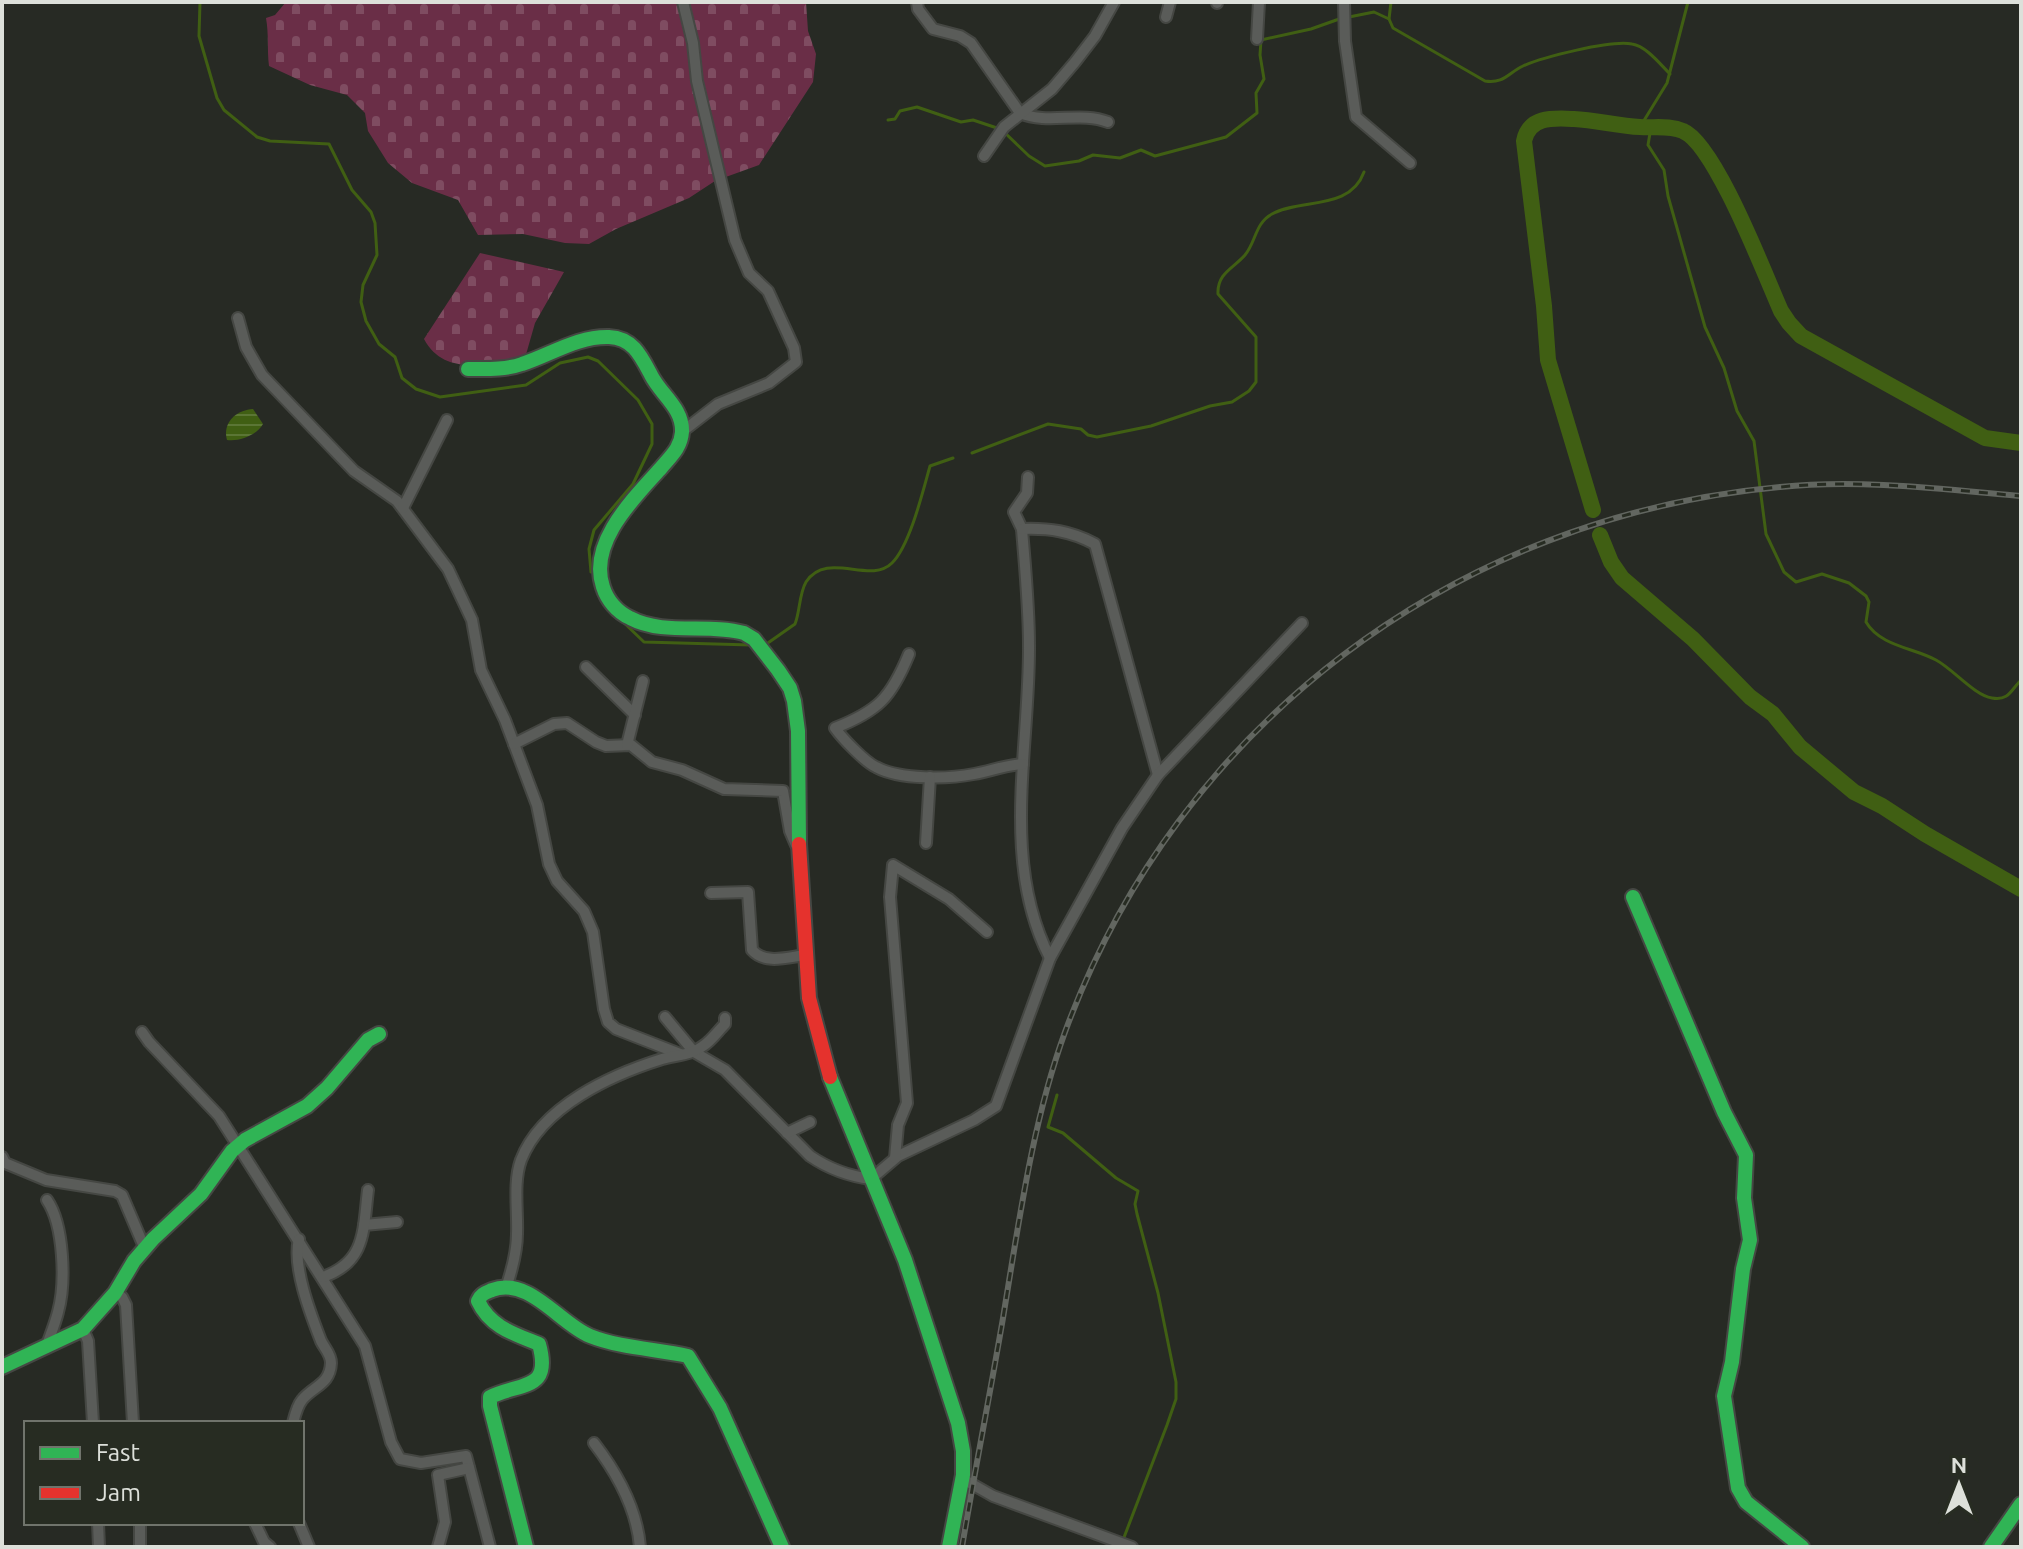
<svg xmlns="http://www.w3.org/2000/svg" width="2023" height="1549" font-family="Ubuntu,sans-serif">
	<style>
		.cemetery { fill: url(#cemetery-stones) }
		.water { fill: url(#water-rules) }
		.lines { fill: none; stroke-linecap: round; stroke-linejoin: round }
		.stream { stroke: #405f13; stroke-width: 3 }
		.river { stroke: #405f13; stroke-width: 16 }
		.street-casing { stroke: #454743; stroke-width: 14 }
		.fast-casing { stroke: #454743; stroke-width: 18 }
		.jam-casing { stroke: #454743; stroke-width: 18 }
		.street { stroke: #5a5c59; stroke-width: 10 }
		.fast { stroke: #30b455; stroke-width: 14 }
		.jam { stroke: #e5322d; stroke-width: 14 }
		.rail-casing { stroke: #626660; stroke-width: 6 }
		.rail { stroke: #272c22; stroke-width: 3; stroke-dasharray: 9; stroke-linecap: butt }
	</style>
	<defs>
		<pattern id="cemetery-stones" width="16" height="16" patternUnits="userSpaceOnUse" patternTransform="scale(2)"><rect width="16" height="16" fill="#6a2e47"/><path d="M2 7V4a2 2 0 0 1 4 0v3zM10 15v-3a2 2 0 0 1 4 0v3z" fill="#7f4c61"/></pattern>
		<pattern id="water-rules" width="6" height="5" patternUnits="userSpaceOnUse" patternTransform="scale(2)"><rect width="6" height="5" fill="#405f13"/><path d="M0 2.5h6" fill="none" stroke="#5b7635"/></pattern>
	</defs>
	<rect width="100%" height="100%" fill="#272a24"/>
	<g class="cemetery">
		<path d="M286 2H679L691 40 718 179 689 198 616 229 589 244 565 243 523 234 478 235 458 200 412 183 388 163 368 131 365 113 347 95 310 85 269 66C267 49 269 35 266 18L275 15Z"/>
		<path d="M685 2H806L808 31 816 54 813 82 759 165 723 178Z"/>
		<path d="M480 253 564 272 535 323 525 358C489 363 445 378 424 339Z"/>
	</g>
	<path class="water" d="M253 409 263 424C257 435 239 442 227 440 222 423 236 410 253 409Z"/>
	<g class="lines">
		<g class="stream">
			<path d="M200 2 199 36 217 98 224 110 257 137 270 141 329 144 352 190 371 212 375 223 377 255 363 285 361 302 366 321 379 344 395 357 402 378 416 389 440 397 526 385 560 363 588 357 598 361 638 400 652 424V444L633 484 594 530 589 549 591 572"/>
			<path d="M1391 2 1389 19 1393 28 1485 81C1504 84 1508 73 1523 66 1543 57 1610 40 1632 44 1646 46 1660 64 1670 74"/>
			<path d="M1349 17 1374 12 1389 19"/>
			<path d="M888 120 895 119 900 111 917 107 961 122 973 120 997 128"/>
			<path d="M1640 127 1667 83 1688 2"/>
			<path d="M1651 127 1648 145 1664 170 1668 196 1705 327 1724 368 1737 411 1754 441 1766 534 1784 572 1796 582 1822 574 1849 583 1866 596 1869 602 1866 622C1880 646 1914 648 1936 660 1953 669 1974 695 1992 698 2009 701 2011 690 2021 680"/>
			<path d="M1004 132 1029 156 1045 166 1079 161 1093 155 1120 158 1141 150 1155 156 1226 137 1257 113 1256 93 1264 79 1260 55 1261 40 1311 29 1342 18"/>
			<path d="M972 453 1048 424 1081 429 1088 435 1097 437 1151 426 1210 406 1232 402 1249 391 1256 382V337L1218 294C1217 273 1234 268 1245 255 1256 242 1255 223 1272 214 1301 198 1350 211 1364 172"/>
			<path d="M620 619 644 642 751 645"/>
			<path d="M765 645 795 624C800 612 799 594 806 582 827 550 870 585 892 563 910 545 923 491 930 466L953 458"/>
			<path d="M1057 1095 1048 1127 1063 1133 1116 1178 1138 1191 1135 1204 1137 1214 1158 1293 1176 1382V1399L1167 1425 1123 1540"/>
		</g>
		<g class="river">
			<path d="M1593 510 1548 360 1544 306 1524 141C1529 116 1553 118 1574 119 1596 120 1618 126 1640 127 1654 128 1670 125 1683 131 1715 144 1765 275 1781 311L1789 323 1801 336 1985 438 2021 443"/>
			<path d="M1600 535 1611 562 1622 578 1693 639 1750 697 1773 714 1800 747 1854 792 1882 806 1925 834 2021 889"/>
		</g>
		<g class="street-casing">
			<g id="street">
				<path d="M683 2 693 43 697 81 735 240 749 273 768 291 794 348 796 362 769 383 718 404 683 431"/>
				<path d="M917 2 918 9 933 29 960 36 971 43 1020 113C1048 125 1080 111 1108 122"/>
				<path d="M1217 2V3"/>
				<path d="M1344 2 1345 41 1356 117 1410 163"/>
				<path d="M1166 17 1170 2"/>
				<path d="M1257 39 1259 2"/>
				<path d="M984 156 1004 127 1052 89 1075 62 1095 36 1114 2"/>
				<path d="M238 318 246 347 262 375 354 471 397 501 448 569 472 620 481 670 505 720 537 805 549 864 557 881 584 911 593 932 604 1009 608 1022 616 1029 680 1054"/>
				<path d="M1028 477 1027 493 1014 512 1022 529C1025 567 1029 606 1029 645 1030 747 1000 862 1050 958"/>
				<path d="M403 508 447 420"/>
				<path d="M1022 529C1049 528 1071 531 1095 544L1158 775"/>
				<path d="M909 654C891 698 878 711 835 728 842 738 865 762 876 767 900 780 948 779 974 774 991 771 1005 765 1023 764"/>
				<path d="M586 667 635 715"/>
				<path d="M514 744 554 724 567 723 596 742 606 746 631 745 652 762 682 770 724 789 783 791 790 831 796 845"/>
				<path d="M627 745 643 681"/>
				<path d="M926 843 930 777"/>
				<path d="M711 893 748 892 752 950C765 965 788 957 806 955"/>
				<path d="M665 1017 694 1052 725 1070 810 1156C829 1169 848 1176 871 1179L898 1156 974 1120 996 1106 1050 958 1122 828 1158 775 1302 623"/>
				<path d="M142 1032 149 1042 219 1116 365 1346 391 1442 400 1459 421 1463 466 1456 490 1547"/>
				<path d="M787 1133 810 1122"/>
				<path d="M2 1157 5 1163 46 1180 115 1191 122 1195 145 1249"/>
				<path d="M895 1158 898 1125 907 1103 890 897 893 865 949 899 987 932"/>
				<path d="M364 1225 397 1222"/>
				<path d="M323 1277C366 1262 363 1231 368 1190"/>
				<path d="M506 1288C512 1270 517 1252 517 1234 518 1211 513 1182 521 1160 542 1106 611 1075 662 1059 676 1055 692 1055 703 1046 711 1041 718 1031 725 1024V1018"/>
				<path d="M115 1293 122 1297 126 1305 133 1423"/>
				<path d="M83 1329 88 1341 93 1423"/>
				<path d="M46 1348C50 1336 55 1324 58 1312 66 1283 64 1225 47 1200"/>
				<path d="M293 1423C295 1415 297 1406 302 1400 313 1386 330 1385 331 1363 331 1354 325 1349 321 1341 311 1315 292 1267 299 1239"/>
				<path d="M594 1443C617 1473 637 1509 640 1547"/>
				<path d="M963 1479 993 1496 1132 1547"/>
				<path d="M98 1523 99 1547"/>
				<path d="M255 1523 264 1542 270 1547"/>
				<path d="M299 1523 309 1547"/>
				<path d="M140 1547V1523"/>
				<path d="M438 1547 445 1522 438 1475 469 1468"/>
			</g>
		</g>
		<g class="fast-casing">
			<g id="fast">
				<path d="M468 369C486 369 505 370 522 364 550 355 578 336 609 337 633 338 641 356 651 375 661 395 683 408 682 432 681 448 670 457 661 468 633 499 588 543 603 587 607 600 617 612 630 618 664 636 708 623 744 633L754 639 778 670 790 688 794 701 798 731 799 844"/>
				<path d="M1633 897 1724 1112 1746 1155 1744 1198 1750 1240 1743 1269 1732 1362 1724 1396 1738 1488 1746 1502 1802 1547"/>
				<path d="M830 1077 905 1260 958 1423 963 1451V1475L949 1547"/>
				<path d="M2 1367 83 1329 115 1293 134 1261 153 1239 201 1194 232 1151 245 1140 307 1106 327 1088 368 1040 379 1034"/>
				<path d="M526 1547 490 1406V1397C522 1382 552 1391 539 1344 514 1334 490 1327 478 1301 481 1294 485 1293 492 1290 529 1276 560 1324 590 1336 620 1348 656 1349 688 1356L720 1408 782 1547"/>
				<path d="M1991 1547 2021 1504"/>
			</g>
		</g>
		<g class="jam-casing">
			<path id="jam" d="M799 844 809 998 830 1077"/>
		</g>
		<use href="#street" class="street"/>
		<use href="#fast" class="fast"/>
		<use href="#jam" class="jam"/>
		<g class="rail-casing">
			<path id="rail" d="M962 1547C975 1470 990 1394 1003 1318 1019 1222 1032 1123 1065 1032 1178 724 1456 516 1780 487 1860 479 1941 489 2021 496"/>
		</g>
		<use href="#rail" class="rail"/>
	</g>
	<rect width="2023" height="1549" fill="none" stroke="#dde0da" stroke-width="8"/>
	<rect x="24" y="1421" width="280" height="104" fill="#272c22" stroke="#70746c" stroke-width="2"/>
	<rect x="40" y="1447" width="40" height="12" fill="#30b455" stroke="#70746c" stroke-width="2"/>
	<text x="96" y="1461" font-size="24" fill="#dde0da">Fast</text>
	<rect x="40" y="1487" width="40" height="12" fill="#e5322d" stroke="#70746c" stroke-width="2"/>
	<text x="96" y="1501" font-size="24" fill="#dde0da">Jam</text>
	<g transform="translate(1959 1485)" stroke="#272c22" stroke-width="6" paint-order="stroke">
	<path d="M0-6L14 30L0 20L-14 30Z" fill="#dde0da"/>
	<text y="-12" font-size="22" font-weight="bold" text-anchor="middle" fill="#dde0da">N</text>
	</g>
</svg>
